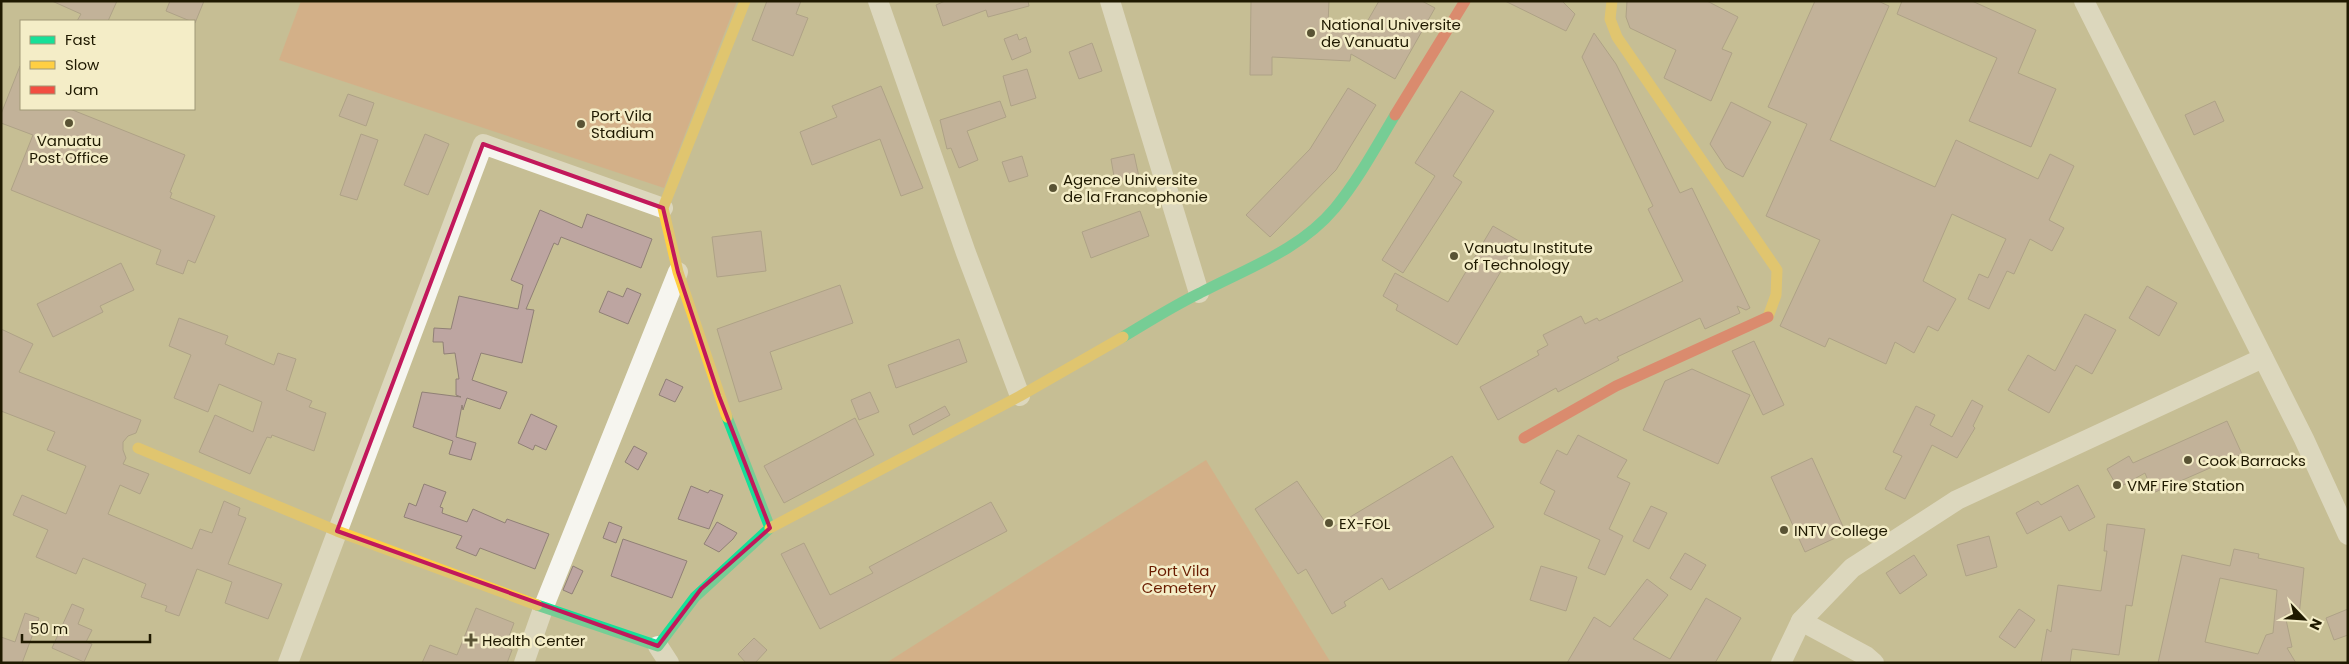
<svg xmlns="http://www.w3.org/2000/svg" width="2349" height="664" font-family="Poppins,sans-serif">
	<style>
		.green { fill: #e2a17b }
		.building { fill: #bda5a1; stroke: #908076; fill-rule: evenodd }
		.lines { fill: none; stroke-linecap: round; stroke-linejoin: round }
		.street { stroke: #f6f5ef; stroke-width: 20 }
		.fast { stroke: #16e098; stroke-width: 11 }
		.slow { stroke: #ffcf43; stroke-width: 11 }
		.jam { stroke: #f24e42; stroke-width: 11 }
		.marked { fill: none; stroke: #c2185b; stroke-width: 4; stroke-linejoin: round }
		.poi-dot { fill: #595334; stroke: #f4edc7; stroke-width: 2 }
		.labels { text-anchor: middle; dominant-baseline: central; stroke-width: 5; stroke-linejoin: round; paint-order: stroke }
		.poi-label { font-size: 15px; fill: #1f1900; stroke: #f4edc7; text-anchor: start }
		.park-label { font-size: 15px; fill: #6a1c00; stroke: #f4edc7 }
	</style>
	<rect width="100%" height="100%" fill="#c6be94"/>
	<g class="green">
		<path d="M301 1H737L664 188 279 60Z"/>
		<path d="M1206 460 1331 663H886Z"/>
	</g>
	<g class="building">
		<path d="M52 1H117L108 21H77L81 14Z"/>
		<path d="M170 1H204L195 23 166 11Z"/>
		<path d="M767 1H801L796 14 808 18 793 56 752 40Z"/>
		<path d="M945 1H1028L1029 6 988 17 986 10 943 26 936 5Z"/>
		<path d="M1251 1H1329L1328 24 1364 27 1379 1H1422L1435 8 1395 79 1351 54 1350 61 1272 57V75H1250Z"/>
		<path d="M1505 1H1562L1575 14 1566 31Z"/>
		<path d="M1627 1H1707L1738 17 1722 49 1732 53 1711 101 1664 78 1676 50 1630 28 1626 17Z"/>
		<path d="M1815 1H1878L1889 6 1830 140 1935 187 1956 140 2038 179 2050 154 2074 166 2049 220 2064 228 2052 251 2030 239 2014 274 2007 271 1989 309 1968 299 1979 274 1988 278 2006 239 1952 214 1923 281 1956 299 1938 331 1928 326 1914 353 1895 342 1886 364 1829 338 1825 347 1780 326 1820 240 1766 216 1807 124 1768 107Z"/>
		<path d="M1902 1H1972L2036 30 2018 73 2056 89 2031 147 1969 121 1997 58 1897 14Z"/>
		<path d="M1594 33 1616 64 1680 193 1692 188 1750 308 1746 310 1737 306 1740 313 1705 329 1700 318 1617 357 1619 360 1558 392 1556 388 1498 420 1480 387 1539 355 1537 351 1548 345 1543 335 1581 316 1585 324 1597 318 1599 321 1683 281 1648 209 1653 206 1582 57Z"/>
		<path d="M1017 34 1019 40 1026 37 1031 52 1012 60 1004 39Z"/>
		<path d="M1092 43 1102 71 1079 79 1069 52Z"/>
		<path d="M20 66 21 109H70L185 155 170 192 172 193 170 198 215 216 195 263 188 260 183 274 156 264 161 250 11 190 33 135 1 123V114Z"/>
		<path d="M1027 69 1036 98 1011 106 1003 76Z"/>
		<path d="M881 86 923 188 901 196 880 139 812 165 800 132 837 117 832 106Z"/>
		<path d="M1348 88 1376 105 1336 170 1270 237 1246 215 1310 149Z"/>
		<path d="M1461 91 1494 111 1453 176 1462 182 1403 273 1382 260 1435 176 1415 163Z"/>
		<path d="M348 94 374 103 366 126 339 116Z"/>
		<path d="M1000 101 1006 117 967 131 978 160 959 168 951 148 947 149 940 120Z"/>
		<path d="M2215 101 2224 121 2194 135 2185 115Z"/>
		<path d="M1731 102 1771 122 1743 177 1726 168 1710 144Z"/>
		<path d="M361 134 378 140 357 200 340 195Z"/>
		<path d="M425 134 449 144 428 195 404 185Z"/>
		<path d="M1134 154 1139 177 1115 182 1111 159Z"/>
		<path d="M1022 156 1028 176 1009 182 1002 162Z"/>
		<path d="M540 210 582 228 587 214 652 239 641 268 561 237 558 245 554 243 526 309 534 310 522 363 481 353 472 380 507 392 500 409 467 398 463 410 462 405 456 437 476 443 471 460 449 454 453 441 413 427 422 392 461 397 456 395V379H459L455 353 444 354 443 342H433L434 328 451 329 459 296 518 309 523 285 511 280Z"/>
		<path d="M1140 211 1149 236 1091 258 1082 232Z"/>
		<path d="M1493 226 1519 241 1457 345 1396 310 1398 305 1383 296 1395 273 1448 302Z"/>
		<path d="M761 231 766 271 717 277 712 237Z"/>
		<path d="M121 263 134 290 100 306 103 312 53 337 37 304Z"/>
		<path d="M840 285 853 323 770 352 782 389 739 402 717 329Z"/>
		<path d="M2147 286 2177 303 2159 336 2129 318Z"/>
		<path d="M627 288 641 294 628 324 599 312 608 291 623 297Z"/>
		<path d="M2085 314 2116 330 2092 374 2076 365 2049 413 2008 390 2028 355 2055 371Z"/>
		<path d="M179 318 228 336 225 344 274 365 278 353 296 359 286 390 312 401 309 407 326 413 314 451 272 435 271 438 267 437 250 474 199 452 215 415 253 432 262 402 219 384 208 412 174 398 191 355 169 346Z"/>
		<path d="M1 329 33 344 19 372 141 420 136 433 128 436 123 442V450L126 458 123 464 149 474 140 494 120 485 108 514 192 549 200 529 212 533 224 501 240 508 238 515 246 518 228 564 282 584 268 619 225 603 232 582 197 569 179 616 165 611 167 606 141 597 146 584 83 558 76 574 36 557 48 530 13 515 22 495 66 514 86 466 47 450 55 432 1 411Z"/>
		<path d="M959 339 967 362 896 388 888 365Z"/>
		<path d="M1754 341 1784 405 1763 415 1732 351Z"/>
		<path d="M1692 369 1750 395 1718 464 1643 430 1665 381Z"/>
		<path d="M666 379 683 387 675 402 659 395Z"/>
		<path d="M870 392 879 412 859 420 851 400Z"/>
		<path d="M1972 400 1983 406 1973 426 1975 428 1957 458 1932 445 1905 499 1885 489 1902 456 1893 452 1916 406 1935 415 1930 425 1952 437Z"/>
		<path d="M945 406 950 415 913 435 909 425Z"/>
		<path d="M531 414 557 426 546 450 535 445 533 450 518 443Z"/>
		<path d="M855 418 874 455 784 503 764 466Z"/>
		<path d="M2227 421 2242 454 2153 493 2145 473 2118 488 2107 469 2129 456 2133 463Z"/>
		<path d="M1578 435 1627 460 1617 477 1630 483 1609 529 1623 536 1605 575 1588 568 1600 540 1544 514 1555 491 1540 483 1557 450 1567 455Z"/>
		<path d="M634 446 647 453 638 470 625 462Z"/>
		<path d="M1452 456 1494 527 1389 590 1382 578 1344 602 1346 606 1332 614 1306 569 1298 574 1255 509 1297 481 1330 529Z"/>
		<path d="M1812 458 1846 533 1805 552 1771 477Z"/>
		<path d="M424 484 446 492 440 507 443 508 442 513 467 522 473 509 505 523 507 519 549 534 535 569 480 548 476 556 456 548 462 536 404 517 409 503 416 506Z"/>
		<path d="M2078 485 2095 517 2069 531 2061 516 2027 534 2016 513 2038 501 2041 505Z"/>
		<path d="M691 486 708 493 710 490 723 495 709 529 678 519Z"/>
		<path d="M991 502 1007 531 820 629 781 554 804 543 830 595 873 573 869 567Z"/>
		<path d="M1651 506 1667 513 1649 549 1633 541Z"/>
		<path d="M609 522 622 527 616 543 603 538Z"/>
		<path d="M717 522 737 533 733 539 719 552 704 544Z"/>
		<path d="M2107 524 2145 529 2132 606 2126 605 2119 655 2072 649 2070 663H2041L2047 629 2051 632 2058 585 2101 591 2107 551H2104Z"/>
		<path d="M1989 536 1997 567 1966 576 1957 545Z"/>
		<path d="M623 539 687 561 672 598 611 576Z"/>
		<path d="M2234 549 2259 554 2258 558 2304 568 2299 616 2285 615 2292 647 2287 648 2296 663H2158L2182 555 2230 566ZM2220 578 2277 590 2273 633 2266 635 2258 654 2205 642Z"/>
		<path d="M1685 553 1706 565 1691 590 1670 578Z"/>
		<path d="M1914 555 1927 575 1900 594 1886 573Z"/>
		<path d="M573 566 583 571 572 594 563 590Z"/>
		<path d="M1541 566 1577 577 1566 611 1530 600Z"/>
		<path d="M1647 579 1668 595 1633 639 1670 659 1706 598 1741 618 1715 663H1567L1594 617 1610 627Z"/>
		<path d="M72 604 84 609 78 624 92 630 86 642 92 644 84 662 52 648Z"/>
		<path d="M476 608 514 623 505 647 512 650 507 663H422L430 645 457 655Z"/>
		<path d="M2019 609 2035 620 2015 648 1999 637Z"/>
		<path d="M2348 609V635L2334 640 2326 618Z"/>
		<path d="M25 613 39 618 22 663H1V637L15 642Z"/>
		<path d="M754 638 767 650 755 663H746L738 654Z"/>
	</g>
	<g class="lines">
		<g class="street">
			<path d="M878 1 966 253 1020 396"/>
			<path d="M1110 1 1199 293"/>
			<path d="M2084 1 2304 439 2348 535"/>
			<path d="M1801 621 1866 656 1874 663"/>
			<path d="M658 646 669 663"/>
			<path d="M288 663 483 144 663 208"/>
			<path d="M524 663 544 606 678 272"/>
			<path d="M1781 663 1801 621 1852 568 1957 500 2263 358"/>
		</g>
		<g class="fast">
			<path d="M1123 337C1148 322 1173 306 1200 293 1247 268 1299 251 1335 208 1358 180 1376 147 1395 115"/>
			<path d="M537 605 658 646 695 597 770 528 727 417"/>
		</g>
		<g class="slow">
			<path d="M1612 1 1610 19 1617 37 1777 270 1776 295 1768 317"/>
			<path d="M727 417 678 272 663 208 745 1"/>
			<path d="M138 448 337 531 537 605"/>
			<path d="M770 528 1020 396 1123 337"/>
		</g>
		<g class="jam">
			<path d="M1395 115 1465 1"/>
			<path d="M1524 438 1616 386 1768 317"/>
		</g>
	</g>
	<path d="M0 0H2349V664H0ZM483 144 663 208 678 272 719 396 770 528 701 589 658 646 337 531Z" fill="#c6be94" fill-opacity=".55" fill-rule="evenodd"/>
	<path class="marked" d="M483 144 663 208 678 272 719 396 770 528 701 589 658 646 337 531Z"/>
	<g class="poi-dot">
		<circle cx="1311" cy="33" r="5"/>
		<circle cx="69" cy="123" r="5"/>
		<circle cx="581" cy="124" r="5"/>
		<circle cx="1053" cy="188" r="5"/>
		<circle cx="1454" cy="256" r="5"/>
		<circle cx="2188" cy="460" r="5"/>
		<circle cx="2117" cy="485" r="5"/>
		<circle cx="1329" cy="523" r="5"/>
		<circle cx="1784" cy="530" r="5"/>
		<path d="M468.5 632.5h5v5h5v5h-5v5h-5v-5h-5v-5h5z"/>
	</g>
	<g class="labels">
		<g class="poi-label">
			<text x="1321" y="24">National Universite<tspan x="1321" dy="17">de Vanuatu</tspan></text>
			<text x="591" y="115">Port Vila<tspan x="591" dy="17">Stadium</tspan></text>
			<text x="69" y="140" text-anchor="middle">Vanuatu<tspan x="69" dy="17">Post Office</tspan></text>
			<text x="1063" y="179">Agence Universite<tspan x="1063" dy="17">de la Francophonie</tspan></text>
			<text x="1464" y="247">Vanuatu Institute<tspan x="1464" dy="17">of Technology</tspan></text>
			<text x="2198" y="460">Cook Barracks</text>
			<text x="2127" y="485">VMF Fire Station</text>
			<text x="1339" y="523">EX-FOL</text>
			<text x="1794" y="530">INTV College</text>
			<text x="482" y="640">Health Center</text>
		</g>
		<g class="park-label">
			<text x="1179" y="570">Port Vila<tspan x="1179" dy="17">Cemetery</tspan></text>
		</g>
	</g>
	<rect width="2349" height="664" fill="none" stroke="#1f1900" stroke-width="5"/>
	<rect x="20" y="20" width="175" height="90" fill="#f4edc7" stroke="#9f9877"/>
	<rect x="30" y="36" width="25" height="8" fill="#16e098" stroke="#9f9877"/>
	<text x="65" y="45" font-size="15" fill="#1f1900">Fast</text>
	<rect x="30" y="61" width="25" height="8" fill="#ffcf43" stroke="#9f9877"/>
	<text x="65" y="70" font-size="15" fill="#1f1900">Slow</text>
	<rect x="30" y="86" width="25" height="8" fill="#f24e42" stroke="#9f9877"/>
	<text x="65" y="95" font-size="15" fill="#1f1900">Jam</text>
	<g transform="translate(2304 619) rotate(115)" stroke="#f4edc7" stroke-width="4" paint-order="stroke">
	<path d="M0-4L9 19L0 12L-9 19Z" fill="#1f1900"/>
	<text y="-8" font-size="14" font-weight="bold" text-anchor="middle" fill="#1f1900">N</text>
	</g>
	<path d="M22 634v8h128v-8" fill="none" stroke="#1f1900" stroke-width="2.5"/>
	<text x="30" y="634" font-size="15" fill="#1f1900" stroke="#f4edc7" stroke-width="4" paint-order="stroke">50 m</text>
</svg>
